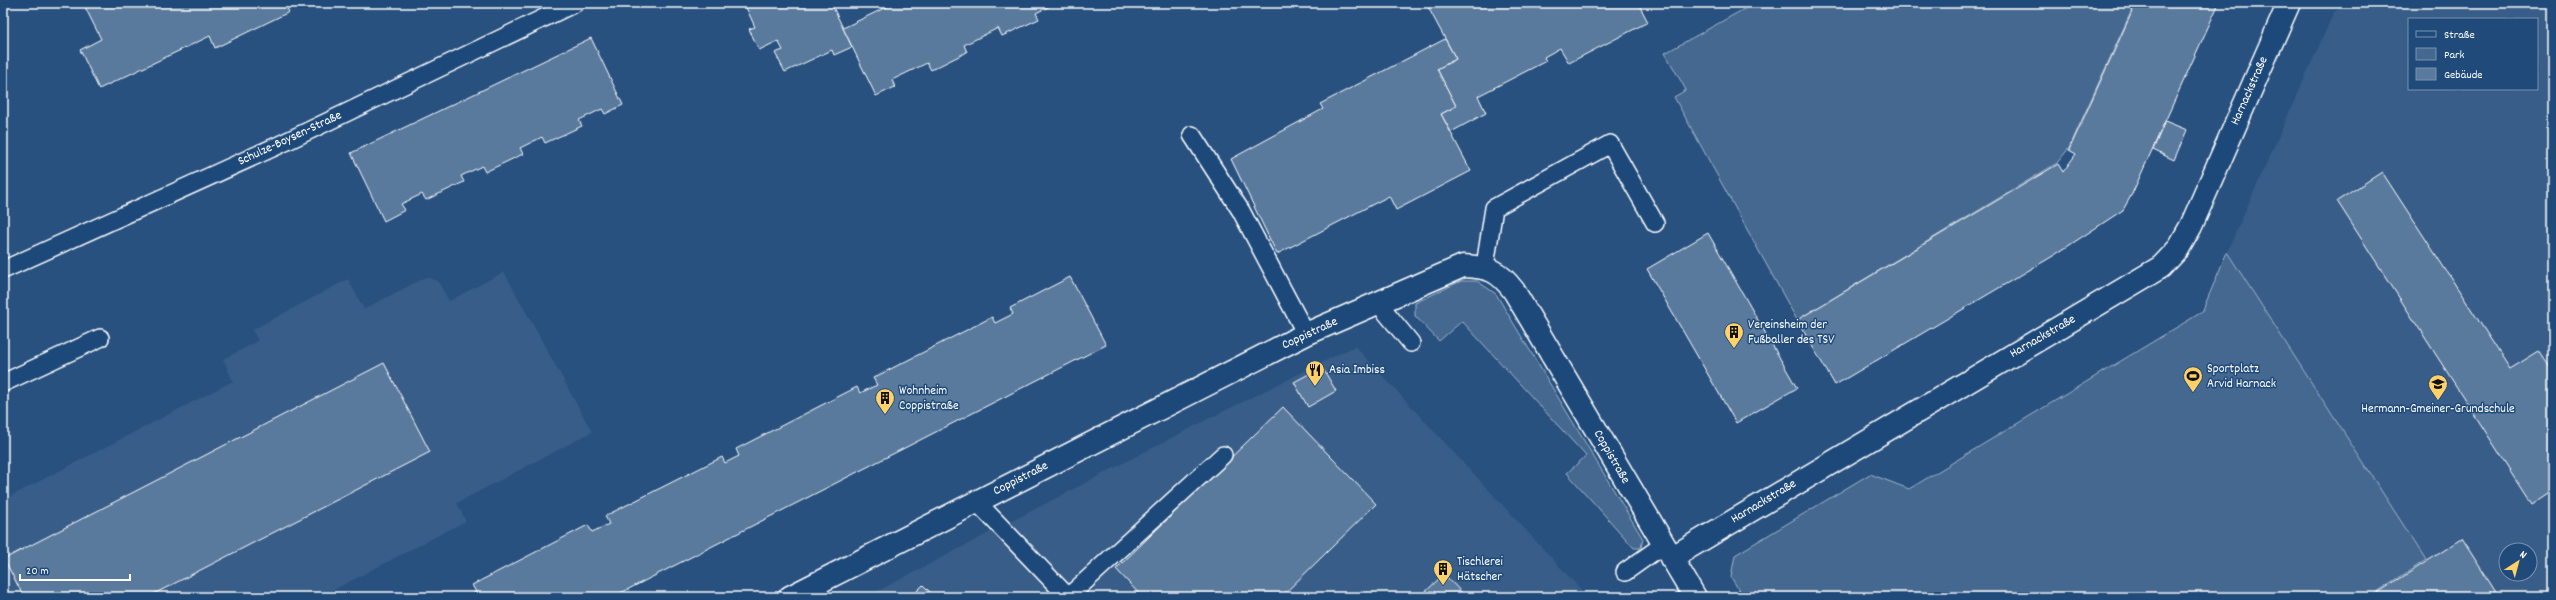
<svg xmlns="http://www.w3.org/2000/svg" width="2556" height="600" font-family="Dekko,sans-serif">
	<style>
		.built { fill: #375d88; fill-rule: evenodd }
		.green { fill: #446890; stroke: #a2b4c8 }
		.building { fill: #5a7a9d; stroke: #fff }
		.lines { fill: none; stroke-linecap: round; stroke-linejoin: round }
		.lane-casing { stroke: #fff; stroke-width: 20 }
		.street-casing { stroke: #fff; stroke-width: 25 }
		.lane { stroke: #1f4a7a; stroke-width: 17 }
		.street { stroke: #1f4a7a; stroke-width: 22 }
		.labels { text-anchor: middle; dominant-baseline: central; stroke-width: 3; stroke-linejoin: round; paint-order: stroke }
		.street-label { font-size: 13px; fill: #fff; stroke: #1f4a7a }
		.poi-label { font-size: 13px; fill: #fff; stroke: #1f4a7a; text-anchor: start }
	</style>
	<rect width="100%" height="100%" fill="#28517f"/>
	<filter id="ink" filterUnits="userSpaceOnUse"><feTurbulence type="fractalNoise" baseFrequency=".025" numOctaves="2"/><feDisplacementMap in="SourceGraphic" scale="8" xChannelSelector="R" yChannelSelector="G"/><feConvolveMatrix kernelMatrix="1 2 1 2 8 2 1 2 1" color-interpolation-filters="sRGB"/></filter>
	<g filter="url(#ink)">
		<g class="built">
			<path d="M2350 3H2553V597H2369L2426 560 2227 252 2334 12ZM2409 19H2537V89H2409ZM2506 550H2530V574H2506Z"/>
			<path d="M504 272 592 432 457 503 466 521 320 597H3V500L233 381 223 359 258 341 252 330 348 279 364 309 426 277 438 281 449 301Z"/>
			<path d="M1355 346 1588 597H866L1206 420Z"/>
		</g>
		<g class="green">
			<path d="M1755 3H2135L2069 148 2057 163 1797 320 1674 97 1686 90 1665 53Z"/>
			<path d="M2227 252 2426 560 2369 597H1743L1731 577 1735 555 1870 474 1909 489 2202 312Z"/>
			<path d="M1461 281H1477L1496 294 1643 539 1641 548H1634L1567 473 1586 456 1462 321 1439 341 1415 316V303Z"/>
		</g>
		<g class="building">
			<path d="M83 3H284L289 12 215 48 210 36 99 89 80 50 101 39Z"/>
			<path d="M744 3H831L852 47 834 55 832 50 785 72 775 53 783 50 778 41 759 50 749 29 755 27Z"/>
			<path d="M895 3H1056L1036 13 1039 19 1002 36 998 28 964 45 967 52 931 70 927 63 892 80 895 87 876 96 843 28Z"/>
			<path d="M1437 3H1638L1648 22 1569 63 1560 48 1544 57 1546 61 1478 96 1486 113 1451 132 1441 114 1456 106 1437 69 1456 59 1428 7Z"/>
			<path d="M2136 3H2219L2132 194 2123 210 2053 256 1835 385 1797 320 2058 164 2063 172 2076 154 2069 150Z"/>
			<path d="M591 38 623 105 605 114 602 109 579 120 582 126 545 143 542 137 520 148 523 154 485 172 482 166 461 176 464 182 426 200 422 194 401 204 405 210 384 221 351 153Z"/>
			<path d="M1445 39 1456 59 1437 69 1456 106 1441 114 1471 171 1396 210 1389 196 1277 254 1231 159 1323 109 1320 104Z"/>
			<path d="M2165 121 2187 130 2174 160 2153 150Z"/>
			<path d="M2382 172 2510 369 2539 351 2553 372V432L2551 433 2553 437V490L2532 504 2337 201Z"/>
			<path d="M1708 233 1797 388 1736 423 1647 269Z"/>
			<path d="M1070 277 1106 345 613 597H467L476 592 472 585 588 525 592 532 609 524 605 516 722 457 725 463 739 456 736 449 857 387 860 393 877 385 873 378 992 317 995 323 1013 314 1010 308Z"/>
			<path d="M384 363 430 452 148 597H24L4 559Z"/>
			<path d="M1322 367 1336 391 1308 407 1294 382Z"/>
			<path d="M1283 407 1376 504 1281 597H1142L1116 569Z"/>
			<path d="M2462 539 2499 597H2371Z"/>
			<path d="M1444 574 1466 597H1420Z"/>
			<path d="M923 585 935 597H911Z"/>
			<path d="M622 592 625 597H613Z"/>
		</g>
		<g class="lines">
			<g class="lane-casing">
				<g id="lane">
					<path d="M1192 135 1241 211 1306 334"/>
					<path d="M1485 266 1494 208 1610 144 1655 223"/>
					<path d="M3 270 279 145 575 3"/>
					<path d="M1379 304 1411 343"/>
					<path d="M3 383 100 338"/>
					<path d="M977 502 1068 597"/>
					<path d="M1625 572 1663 545"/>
					<path d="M1068 597 1223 455"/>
				</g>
			</g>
			<g class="street-casing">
				<g id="street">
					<path d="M1671 558 2161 267 2178 249 2191 226 2289 3"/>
					<path d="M790 597 1306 334 1463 266C1489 267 1498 270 1514 291L1695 597"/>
				</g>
			</g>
			<use href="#lane" class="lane"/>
			<use href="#street" class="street"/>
		</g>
	</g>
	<defs>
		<g id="building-pin" transform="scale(1)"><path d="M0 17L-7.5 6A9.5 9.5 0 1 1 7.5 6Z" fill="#ffd166" stroke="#1f4a7a"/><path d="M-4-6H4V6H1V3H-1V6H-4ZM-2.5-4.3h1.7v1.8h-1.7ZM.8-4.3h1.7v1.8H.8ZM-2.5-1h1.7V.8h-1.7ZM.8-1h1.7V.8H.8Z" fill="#111"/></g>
		<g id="restaurant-pin" transform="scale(1)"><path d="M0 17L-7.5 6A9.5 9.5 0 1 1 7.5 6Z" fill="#ffd166" stroke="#1f4a7a"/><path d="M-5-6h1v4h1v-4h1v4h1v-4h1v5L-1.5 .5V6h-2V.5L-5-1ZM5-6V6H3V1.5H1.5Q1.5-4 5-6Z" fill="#111"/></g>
		<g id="stadium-pin" transform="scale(1)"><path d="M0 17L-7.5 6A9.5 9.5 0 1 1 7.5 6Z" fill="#ffd166" stroke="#1f4a7a"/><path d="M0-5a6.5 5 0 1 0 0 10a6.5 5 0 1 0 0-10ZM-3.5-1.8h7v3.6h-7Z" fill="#111"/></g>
		<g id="school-pin" transform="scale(1)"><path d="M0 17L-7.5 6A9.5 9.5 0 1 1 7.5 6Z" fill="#ffd166" stroke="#1f4a7a"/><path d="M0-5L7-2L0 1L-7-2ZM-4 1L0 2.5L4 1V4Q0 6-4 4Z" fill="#111"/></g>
	</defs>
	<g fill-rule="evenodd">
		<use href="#building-pin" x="1734" y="332"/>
		<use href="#restaurant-pin" x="1315" y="370"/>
		<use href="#stadium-pin" x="2193" y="376"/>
		<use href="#school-pin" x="2438" y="384"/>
		<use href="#building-pin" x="885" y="398"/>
		<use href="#building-pin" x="1443" y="569"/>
	</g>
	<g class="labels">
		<g class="street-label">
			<text transform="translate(2250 91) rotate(-66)">Harnackstraße</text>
			<text transform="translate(290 139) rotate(-25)">Schulze-Boysen-Straße</text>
			<text transform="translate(1310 334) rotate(-25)">Coppistraße</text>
			<text transform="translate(2043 337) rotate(-30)">Harnackstraße</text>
			<text transform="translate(1611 457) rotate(60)">Coppistraße</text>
			<text transform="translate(1021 479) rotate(-27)">Coppistraße</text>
			<text transform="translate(1764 502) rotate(-31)">Harnackstraße</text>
		</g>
		<g class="poi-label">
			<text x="1748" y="325">Vereinsheim der<tspan x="1748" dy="15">Fußballer des TSV</tspan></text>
			<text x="2207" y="369">Sportplatz<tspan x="2207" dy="15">Arvid Harnack</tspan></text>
			<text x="1329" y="370">Asia Imbiss</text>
			<text x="899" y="391">Wohnheim<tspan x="899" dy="15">Coppistraße</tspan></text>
			<text x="2438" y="409" text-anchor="middle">Hermann-Gmeiner-Grundschule</text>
			<text x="1457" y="562">Tischlerei<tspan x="1457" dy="15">Hätscher</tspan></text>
		</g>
	</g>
	<rect width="2556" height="600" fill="none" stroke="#1f4a7a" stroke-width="16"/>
	<rect x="8" y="8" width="2540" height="584" fill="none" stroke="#fff" stroke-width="1.5" filter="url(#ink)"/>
	<rect x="2408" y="18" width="130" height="72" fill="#1f4a7a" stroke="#7992af"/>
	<rect x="2416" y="31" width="20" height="6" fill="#1f4a7a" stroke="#7992af"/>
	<text x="2444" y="38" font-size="12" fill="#ffffff">Straße</text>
	<rect x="2416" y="48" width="20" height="12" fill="#446890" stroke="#7992af"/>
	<text x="2444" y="58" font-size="12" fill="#ffffff">Park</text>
	<rect x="2416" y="68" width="20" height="12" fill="#5a7a9d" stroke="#7992af"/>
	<text x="2444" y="78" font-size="12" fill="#ffffff">Gebäude</text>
	<g transform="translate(2518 562) rotate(36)"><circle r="19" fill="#1f4a7a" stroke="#7992af"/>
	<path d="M0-3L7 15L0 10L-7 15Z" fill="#ffd166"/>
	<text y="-6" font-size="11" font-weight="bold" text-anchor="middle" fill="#ffffff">N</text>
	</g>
	<path d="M20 574v6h110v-6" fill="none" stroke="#ffffff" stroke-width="2"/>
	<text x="26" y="574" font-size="12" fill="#ffffff" stroke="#1f4a7a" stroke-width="3" paint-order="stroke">20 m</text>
</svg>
